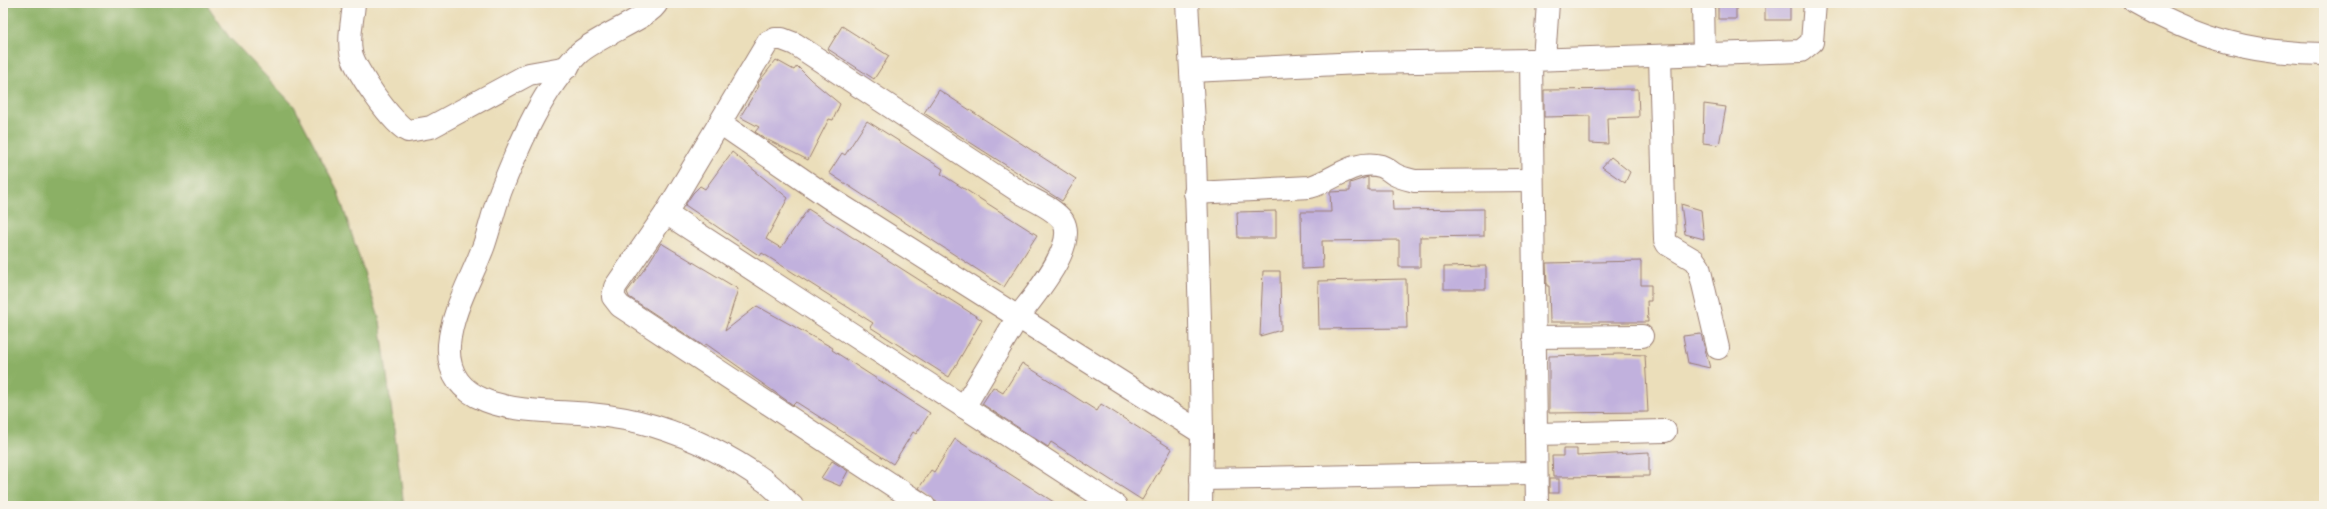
<svg xmlns="http://www.w3.org/2000/svg" width="2327" height="509" font-family="'IM FELL English',serif">
	<style>
		.forest { fill: #8bb065; stroke: #6a6848 }
		.building { fill: #c1b1dd }
		.lines { fill: none; stroke-linecap: round; stroke-linejoin: round }
		.minor-casing { stroke: #9a7e72; stroke-width: 24 }
		.minor { stroke: #fff; stroke-width: 22 }
	</style>
	<rect width="100%" height="100%" fill="#f7f3e8"/>
	<filter id="ink" filterUnits="userSpaceOnUse"><feTurbulence type="fractalNoise" baseFrequency=".025" numOctaves="2"/><feDisplacementMap in="SourceGraphic" scale="8" xChannelSelector="R" yChannelSelector="G"/><feConvolveMatrix kernelMatrix="1 2 1 2 8 2 1 2 1" color-interpolation-filters="sRGB"/></filter>
	<filter id="wash" filterUnits="userSpaceOnUse"><feTurbulence type="fractalNoise" baseFrequency=".012" numOctaves="4" result="noise"/><feDisplacementMap in="SourceGraphic" scale="16" xChannelSelector="R" yChannelSelector="G"/><feGaussianBlur stdDeviation="0.9" result="paint"/><feColorMatrix in="noise" values="0 0 0 0 0 0 0 0 0 0 0 0 0 0 0 0 0 1.4 0 .05"/><feComposite in="paint" operator="in"/></filter>
	<g filter="url(#wash)">
		<rect width="100%" height="100%" fill="#ebdeba"/>
		<path class="forest" d="M3 3H206L229 37 294 106 337 189 380 321 404 506H3Z"/>
		<g id="blocks">
			<g class="building">
				<rect x="1718" y="3" width="18" height="16"/>
				<rect x="1765" y="3" width="25" height="17"/>
				<path d="M842 26 889 56 874 79 828 49Z"/>
				<path d="M776 60 794 70 797 66 811 80 840 104 833 120 829 119 808 160 768 140 755 132 759 127 740 117 759 86 758 83Z"/>
				<path d="M1638 89 1639 117 1607 118 1608 144 1590 143V116L1544 117V90Z"/>
				<path d="M939 90 1076 179 1062 201 924 113Z"/>
				<path d="M1704 104 1726 107 1719 145 1703 143Z"/>
				<path d="M867 121 943 169 941 174 1037 235 1004 287 829 173 842 153 845 155Z"/>
				<path d="M732 152 788 198 766 239 781 248 808 209 982 320 949 377 870 327 873 323 762 253 760 256 685 205 693 193 700 186 705 189Z"/>
				<path d="M1611 157 1630 172 1625 183 1602 167Z"/>
				<path d="M1368 177V190H1392L1393 210 1484 209V236L1420 237V267H1399V240L1322 241 1323 268 1302 269 1301 212H1331L1330 192 1350 191V183Z"/>
				<path d="M1681 204 1701 210 1704 239 1685 234Z"/>
				<path d="M1276 211V238H1238L1237 212Z"/>
				<path d="M661 243 738 289 725 331 757 306 833 348 832 350 930 413 916 434 913 432 893 464 796 402 793 405 706 344 705 347 629 297 627 292 646 267Z"/>
				<path d="M1641 261V285H1651V301H1647L1648 322H1550L1549 286H1547L1546 263Z"/>
				<path d="M1486 266V289H1444V267Z"/>
				<path d="M1263 271H1280L1281 330 1260 336Z"/>
				<path d="M1406 279 1407 328 1319 329 1318 281Z"/>
				<path d="M1701 334 1710 368 1688 363 1683 336Z"/>
				<path d="M1619 354 1645 355 1648 412 1549 413V356Z"/>
				<path d="M1022 363 1097 411 1101 404 1172 449 1142 500 1051 442 1048 447 982 404 993 387 1003 393Z"/>
				<path d="M955 439 1060 506H944L935 501 919 488 931 470 934 472Z"/>
				<path d="M1563 449H1577V456L1649 452V476L1553 477 1552 456H1563Z"/>
				<path d="M832 461 848 471 840 486 821 478Z"/>
				<rect x="1549" y="479" width="10" height="14"/>
			</g>
		</g>
	</g>
	<g filter="url(#ink)">
		<use href="#blocks" fill-opacity="0" stroke="#9a7e72" stroke-width="1"/>
		<g class="lines">
			<g class="minor-casing">
				<g id="minor">
					<path d="M354 3C353 19 348 36 351 52 354 69 393 125 408 131L431 127 529 74 568 67"/>
					<path d="M657 3C651 17 594 38 578 54 543 89 521 141 503 185 495 204 491 225 484 245 472 278 452 310 449 345 445 418 541 409 590 414 611 416 634 420 654 426 693 438 732 457 765 481 775 488 783 498 792 506"/>
					<path d="M1187 3 1194 123 1200 320 1202 433 1201 506"/>
					<path d="M1703 3 1704 55"/>
					<path d="M2136 3C2200 39 2251 53 2324 54"/>
					<path d="M1660 56 1665 240 1667 244 1694 260 1699 267 1718 348"/>
					<path d="M1544 59 1548 3"/>
					<path d="M1191 71 1360 63 1531 60"/>
					<path d="M720 123 828 197 1018 317 964 407"/>
					<path d="M1195 193 1310 187C1335 180 1353 159 1381 166 1387 168 1389 171 1394 174 1401 178 1407 179 1415 181L1532 180"/>
					<path d="M666 213 1116 506"/>
					<path d="M1534 337 1642 336"/>
					<path d="M1536 434 1665 431"/>
					<path d="M1201 479 1536 473"/>
					<path d="M924 506 620 306 613 297 615 287 666 213 768 42 775 39H782L795 44 1023 194C1035 201 1055 209 1063 221 1078 246 1033 297 1018 317L1202 433"/>
					<path d="M1537 506 1531 60 1801 51 1812 42 1815 3"/>
				</g>
			</g>
			<use href="#minor" class="minor"/>
		</g>
	</g>
	<rect width="2327" height="509" fill="none" stroke="#f7f3e8" stroke-width="16"/>
</svg>
